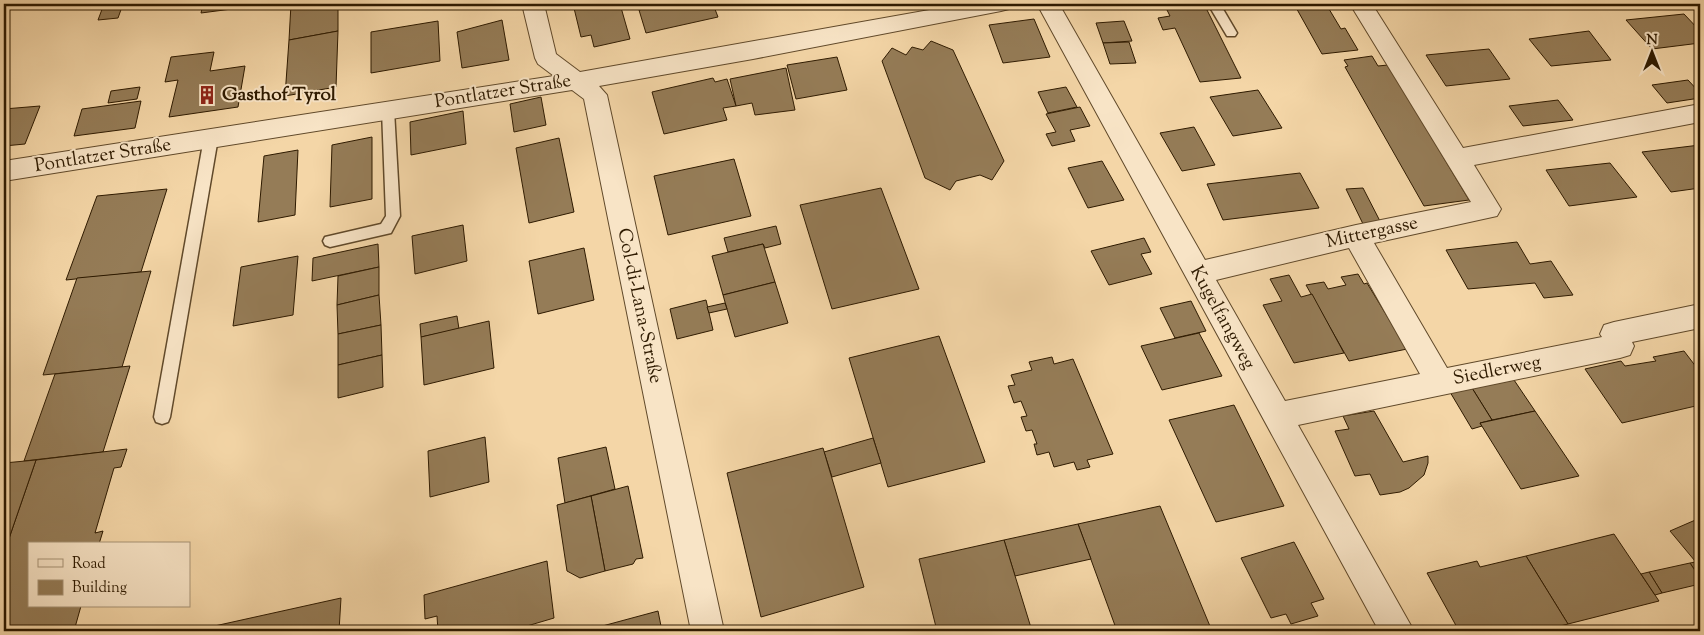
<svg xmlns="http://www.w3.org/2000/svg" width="1704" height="635" font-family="'Sorts Mill Goudy',serif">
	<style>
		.building { fill: #957c57; stroke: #2e1a00 }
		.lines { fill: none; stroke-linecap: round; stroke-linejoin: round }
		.lane-casing { stroke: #60492a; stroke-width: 3 }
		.street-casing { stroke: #60492a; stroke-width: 2 }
		.lane { fill: #f8e4c6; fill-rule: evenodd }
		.street { fill: #f8e4c6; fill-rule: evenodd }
		.labels { text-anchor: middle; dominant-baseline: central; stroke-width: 4; stroke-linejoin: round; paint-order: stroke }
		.street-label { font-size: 19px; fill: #2e1a00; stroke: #f8e4c6 }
		.poi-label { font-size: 19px; font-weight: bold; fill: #2e1a00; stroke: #f8e4c6; text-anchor: start }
	</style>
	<rect width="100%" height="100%" fill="#f4d6a7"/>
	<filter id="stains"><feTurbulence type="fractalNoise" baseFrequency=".004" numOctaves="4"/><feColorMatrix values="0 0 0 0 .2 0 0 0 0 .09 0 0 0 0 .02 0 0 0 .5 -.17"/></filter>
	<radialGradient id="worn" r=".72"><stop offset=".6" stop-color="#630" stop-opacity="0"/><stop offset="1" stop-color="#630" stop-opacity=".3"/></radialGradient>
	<g class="building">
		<path d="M104 4H123L118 18 98 20Z"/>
		<path d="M203 4H247V7L201 13Z"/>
		<path d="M291 4H338V31L289 40Z"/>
		<path d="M573 4H620L630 39 594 47 591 35 581 37Z"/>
		<path d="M668 4H713L718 17 646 33 639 10Z"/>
		<path d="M1164 4H1204L1241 78 1200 82 1175 28 1163 30 1158 18 1170 16Z"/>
		<path d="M1294 4H1326L1341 29 1345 28 1358 50 1322 54Z"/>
		<path d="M1684 14 1700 31V43L1652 49 1626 20Z"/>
		<path d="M1034 19 1050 57 1003 63 989 25Z"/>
		<path d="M502 20 509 60 462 68 457 32Z"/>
		<path d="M438 21 440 61 371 73V32Z"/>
		<path d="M1124 21 1132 41 1103 43 1096 23Z"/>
		<path d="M338 31 336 87 285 96 289 40Z"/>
		<path d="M1589 31 1611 60 1551 66 1529 39Z"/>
		<path d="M931 41 953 50 1004 161 992 180 980 175 956 181 950 190 925 178 882 61 892 48 906 55 912 47 923 50Z"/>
		<path d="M1129 42 1136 63 1110 64 1103 43Z"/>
		<path d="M1489 49 1510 79 1446 86 1426 55Z"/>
		<path d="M214 52 210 71 245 66 238 107 169 117 178 80 165 82 171 57Z"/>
		<path d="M1372 56 1378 66 1388 65 1469 200 1424 206 1345 67 1348 66 1344 60Z"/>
		<path d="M837 57 847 90 796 99 787 65Z"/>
		<path d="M786 68 795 110 755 115 752 103 736 106 730 79Z"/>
		<path d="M713 78 715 82 727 79 736 106 723 108 727 120 664 134 652 92Z"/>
		<path d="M1688 80 1700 93V98L1667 103 1652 85Z"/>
		<path d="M140 87 137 99 108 103 111 91Z"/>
		<path d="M1066 87 1077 107 1048 113 1038 92Z"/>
		<path d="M1258 90 1282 128 1233 136 1210 97Z"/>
		<path d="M541 97 546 125 514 132 510 104Z"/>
		<path d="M1558 100 1573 120 1523 126 1509 106Z"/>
		<path d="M141 101 135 128 74 136 82 109Z"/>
		<path d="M40 106 25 144 4 146V109Z"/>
		<path d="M1080 107 1090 126 1070 130 1075 141 1052 146 1046 134 1056 132 1046 114Z"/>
		<path d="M463 111 466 144 411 155 410 122Z"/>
		<path d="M1194 127 1215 165 1182 171 1160 133Z"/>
		<path d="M372 137V199L330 207 332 145Z"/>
		<path d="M559 138 574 212 529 223 516 148Z"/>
		<path d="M1700 145V188L1671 192 1642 152Z"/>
		<path d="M298 150 295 215 258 222 264 156Z"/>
		<path d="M734 159 751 216 668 235 654 176Z"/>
		<path d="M1102 161 1124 200 1088 208 1068 168Z"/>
		<path d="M1610 163 1637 197 1569 206 1546 170Z"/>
		<path d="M1300 173 1319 208 1223 220 1207 184Z"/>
		<path d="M881 188 919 289 832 309 800 205Z"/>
		<path d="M1363 188 1382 225 1364 226 1346 189Z"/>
		<path d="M167 189 141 272 66 280 97 196Z"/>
		<path d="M463 225 467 261 415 274 412 236Z"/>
		<path d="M776 226 781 244 765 248 763 244 728 252 724 238Z"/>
		<path d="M1144 238 1151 252 1141 254 1152 274 1109 285 1091 251Z"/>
		<path d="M1517 242 1530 264 1551 261 1573 295 1544 298 1535 283 1468 289 1446 250Z"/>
		<path d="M378 244 379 267 312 281 313 258Z"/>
		<path d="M763 244 775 282 723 295 712 256Z"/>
		<path d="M584 248 594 300 538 314 529 261Z"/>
		<path d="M298 256 293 315 233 326 241 267Z"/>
		<path d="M379 267V295L337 305 338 276Z"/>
		<path d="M151 271 122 367 43 375 77 278Z"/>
		<path d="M1358 274 1364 284 1367 283 1407 349 1349 361 1306 285 1324 282 1328 289 1346 285 1341 277Z"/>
		<path d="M1289 275 1301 297 1312 294 1344 353 1294 363 1263 305 1282 301 1270 279Z"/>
		<path d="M775 282 788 323 735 337 723 295Z"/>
		<path d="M379 295 381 325 338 334 337 305Z"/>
		<path d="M706 300 713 330 677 339 670 309Z"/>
		<path d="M1191 301 1206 331 1175 338 1160 308Z"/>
		<path d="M725 303 727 309 709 313 707 307Z"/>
		<path d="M457 316 459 329 421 337 420 324Z"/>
		<path d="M489 321 494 368 424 385 421 337Z"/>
		<path d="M381 325 382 355 338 365V334Z"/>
		<path d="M1199 333 1222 376 1162 390 1141 346Z"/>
		<path d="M939 336 985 462 888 487 849 358Z"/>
		<path d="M1684 351 1700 372V405L1622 423 1585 369 1621 361 1625 366 1656 361 1653 357Z"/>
		<path d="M382 355 383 387 338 398V365Z"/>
		<path d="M1052 357 1054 364 1073 359 1113 454 1087 460 1090 467 1077 470 1074 462 1054 467 1049 452 1037 455 1034 444H1037L1032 430 1026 431 1021 417 1027 416 1021 401 1014 403 1008 386 1015 385 1011 375 1032 370 1029 362Z"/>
		<path d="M130 366 103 452 24 461 55 374Z"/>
		<path d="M1514 380 1535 411 1492 420 1472 388Z"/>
		<path d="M1472 388 1492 420 1480 423 1482 426 1472 429 1450 392Z"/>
		<path d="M1234 405 1284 506 1216 522 1169 420Z"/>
		<path d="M1374 411 1403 462 1428 456V463L1424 475 1409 488 1400 492 1380 495 1370 474 1355 476 1335 431 1349 429 1343 416Z"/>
		<path d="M1535 411 1579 476 1521 489 1480 423Z"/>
		<path d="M485 437 489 482 430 497 428 451Z"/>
		<path d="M873 438 881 463 832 477 824 452Z"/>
		<path d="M606 447 615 489 565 503 558 458Z"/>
		<path d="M823 448 864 587 761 617 727 473Z"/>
		<path d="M127 449 121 467 114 468 95 533 103 531 99 544H29V606H81L74 631H4V553L36 460Z"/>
		<path d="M36 460 4 553V463Z"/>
		<path d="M628 486 643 558 636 559 633 564 605 571 591 496Z"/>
		<path d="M591 496 605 571 580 578 567 571 557 505Z"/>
		<path d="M1160 506 1212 631H1117L1078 524Z"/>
		<path d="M1700 518V567L1670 531Z"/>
		<path d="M1078 524 1091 559 1015 576 1004 540Z"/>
		<path d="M1614 534 1659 601 1568 624 1526 556Z"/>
		<path d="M1004 540 1032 631H937L919 559Z"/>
		<path d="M1294 542 1324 599 1311 603 1318 616 1291 624 1286 614 1271 618 1241 558Z"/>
		<path d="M1526 556 1568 624 1541 631H1459L1427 573 1477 561 1480 567Z"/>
		<path d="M547 561 554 618 527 626V631H438L437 616 425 619 424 595Z"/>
		<path d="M1696 562 1700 567V578L1690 563Z"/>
		<path d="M1690 563 1700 578V584L1662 593 1649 572Z"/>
		<path d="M1649 572 1662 593 1655 595 1641 574Z"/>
		<path d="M341 598 339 631H192Z"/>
		<path d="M658 611 662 631H596L595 628Z"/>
	</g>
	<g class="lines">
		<g class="lane-casing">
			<g id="lane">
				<path d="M1208 4H1220L1237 33 1235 36H1227Z"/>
				<path d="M388 105 394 110 400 216 391 233 330 247 325 245 323 241 325 237 381 224 386 216 382 110Z"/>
				<path d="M211 133 218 138 170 417 168 422 162 424 156 422 154 417 204 138Z"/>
			</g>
		</g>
		<g class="street-casing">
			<g id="street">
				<path d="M522 4H544L556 54 580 72 963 4H1012L1009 9 1001 11 753 59 599 86 607 95 724 631H691L584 99 572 90 4 181V161L554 76 538 64 535 58Z"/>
				<path d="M1037 4H1059L1205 260 1356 225 1471 202 1350 4H1372L1463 148 1700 104V122L1474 165 1501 209 1497 216 1374 243 1447 368 1602 337 1600 334 1604 325 1614 322 1700 304V328L1632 342 1634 346 1630 355 1620 358 1298 425 1414 631H1379ZM1349 248 1420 374 1285 401 1216 280Z"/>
			</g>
		</g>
		<use href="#lane" class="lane"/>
		<use href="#street" class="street"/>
	</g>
	<defs>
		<g id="building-bare" transform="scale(1.5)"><path d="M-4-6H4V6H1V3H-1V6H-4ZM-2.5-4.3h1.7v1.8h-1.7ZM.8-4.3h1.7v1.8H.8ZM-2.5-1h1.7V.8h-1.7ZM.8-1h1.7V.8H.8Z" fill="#8f2418" stroke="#f8e4c6" stroke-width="2.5" paint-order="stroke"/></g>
	</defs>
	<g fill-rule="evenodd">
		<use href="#building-bare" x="207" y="95"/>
	</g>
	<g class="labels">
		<g class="street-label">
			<text transform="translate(503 92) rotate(-9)">Pontlatzer Straße</text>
			<text transform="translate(103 156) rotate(-9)">Pontlatzer Straße</text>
			<text transform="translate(1372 233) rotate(-12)">Mittergasse</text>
			<text transform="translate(639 306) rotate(78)">Col-di-Lana-Straße</text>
			<text transform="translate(1222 318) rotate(61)">Kugelfangweg</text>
			<text transform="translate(1497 371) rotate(-11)">Siedlerweg</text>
		</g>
		<g class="poi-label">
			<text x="222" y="95">Gasthof Tyrol</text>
		</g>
	</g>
	<rect width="1704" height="635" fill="none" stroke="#f4d6a7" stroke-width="20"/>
	<rect x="5" y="5" width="1694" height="625" fill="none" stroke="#2e1a00" stroke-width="2.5"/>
	<rect x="10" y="10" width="1684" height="615" fill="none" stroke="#2e1a00"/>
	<rect x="28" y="542" width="162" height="65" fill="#f8e4c6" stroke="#a79377"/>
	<rect x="38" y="559" width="25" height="8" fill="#f8e4c6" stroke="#a79377"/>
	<text x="72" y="568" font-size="15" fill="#2e1a00">Road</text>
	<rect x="38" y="580" width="25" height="15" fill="#957c57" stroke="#a79377"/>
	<text x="72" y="592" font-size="15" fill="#2e1a00">Building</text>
	<g transform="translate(1652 52)" stroke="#f8e4c6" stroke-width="4" paint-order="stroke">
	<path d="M0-4L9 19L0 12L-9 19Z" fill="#2e1a00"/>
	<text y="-8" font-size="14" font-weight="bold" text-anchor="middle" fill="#2e1a00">N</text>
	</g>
	<rect width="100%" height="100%" filter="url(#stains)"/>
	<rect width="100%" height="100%" fill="url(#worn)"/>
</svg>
